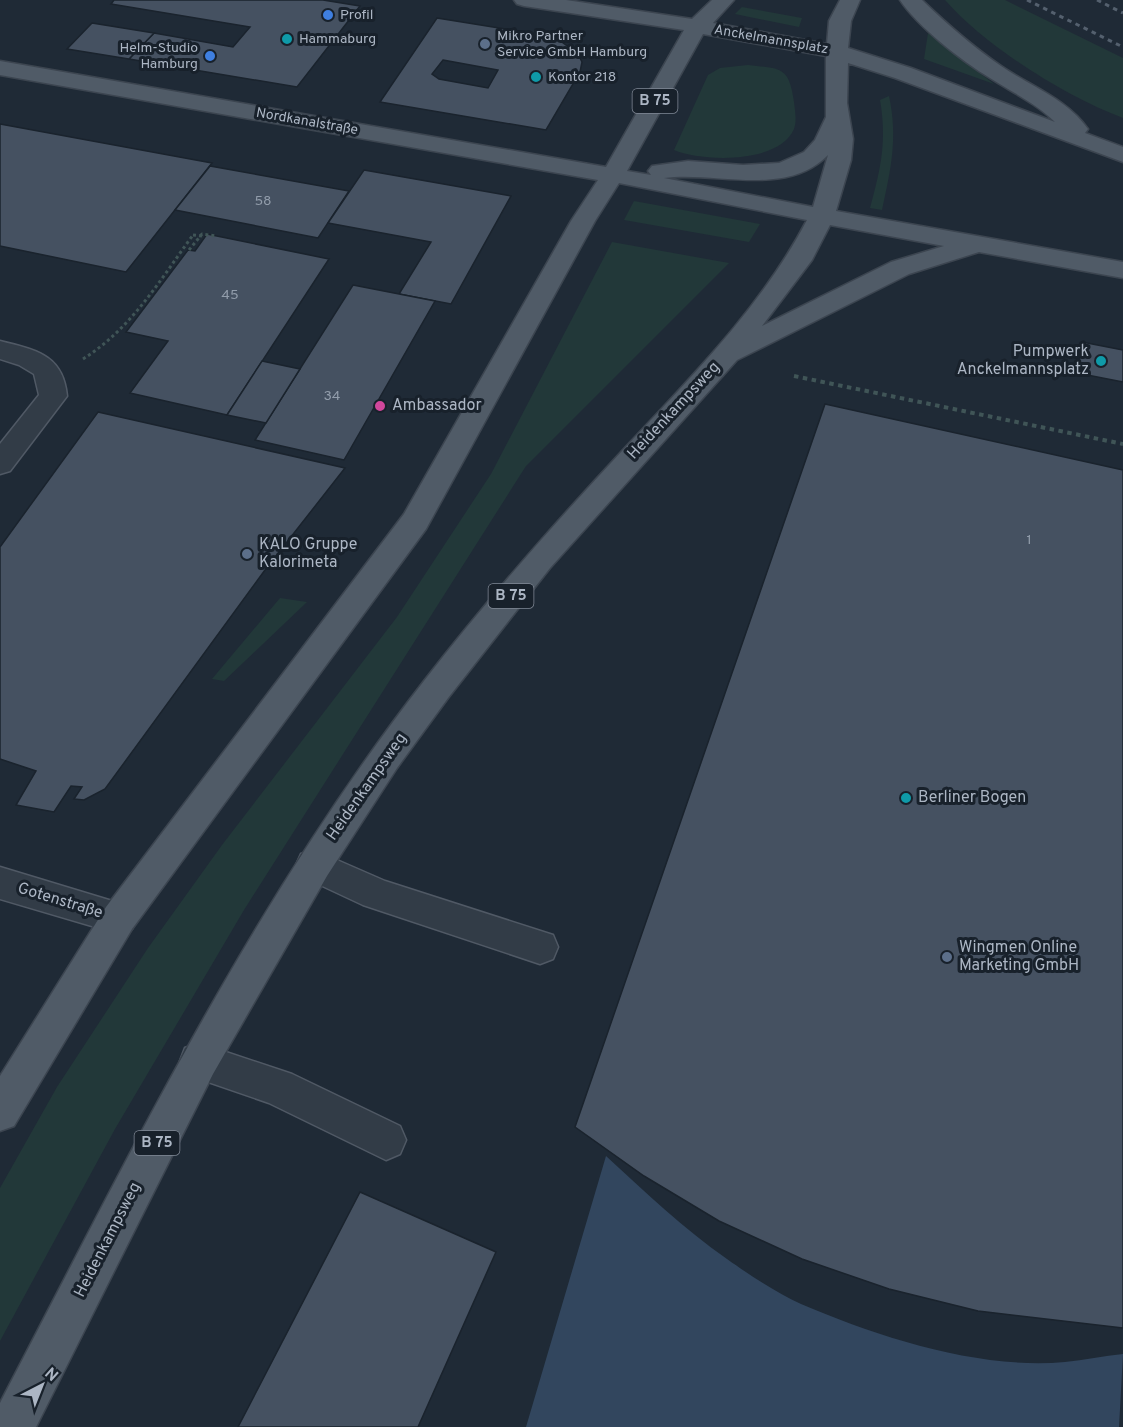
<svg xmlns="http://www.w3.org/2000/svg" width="1123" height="1427" font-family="Overpass,sans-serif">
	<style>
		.green { fill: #223839 }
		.water { fill: #32465e }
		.building { fill: #455161; stroke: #1a232d; stroke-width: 1.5; fill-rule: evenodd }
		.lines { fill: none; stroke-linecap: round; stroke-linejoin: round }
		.minor-casing { stroke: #505965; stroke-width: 3 }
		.major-casing { stroke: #3c4550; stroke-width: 3 }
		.path-far1 { stroke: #405557; stroke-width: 3; stroke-dasharray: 3 3; stroke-linecap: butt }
		.path { stroke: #405557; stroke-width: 4; stroke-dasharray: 4.5 4.5; stroke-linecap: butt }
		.minor { fill: #323c47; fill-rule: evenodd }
		.major { fill: #505b67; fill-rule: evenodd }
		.rail { stroke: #54606e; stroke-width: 3; stroke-dasharray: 4.5 4.5; stroke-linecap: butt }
		.path-bridge { stroke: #405557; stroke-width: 3; stroke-dasharray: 3 3; stroke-linecap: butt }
		.shop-dot { fill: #3f7fe0; stroke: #18212b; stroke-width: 2 }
		.culture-dot { fill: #0f9aa8; stroke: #18212b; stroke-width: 2 }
		.service-dot { fill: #5c6f8a; stroke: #18212b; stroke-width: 2 }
		.hotel-dot { fill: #d1479c; stroke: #18212b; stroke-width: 2 }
		.labels { text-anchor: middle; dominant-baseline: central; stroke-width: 6; stroke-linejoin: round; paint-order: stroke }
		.far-poi-label { font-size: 14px; fill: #acb6c4; stroke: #18212b; text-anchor: start }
		.far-street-label { font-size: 14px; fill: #acb6c4; stroke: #18212b }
		.number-label { font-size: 14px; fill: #929dab }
		.shield { fill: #18212b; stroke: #808996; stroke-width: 1.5 }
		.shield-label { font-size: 15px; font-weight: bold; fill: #acb6c4 }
		.poi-label { font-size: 16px; fill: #acb6c4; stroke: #18212b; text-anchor: start }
		.street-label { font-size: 16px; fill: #acb6c4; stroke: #18212b }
	</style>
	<rect width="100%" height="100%" fill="#1f2a36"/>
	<g class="green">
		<path d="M945 0H1005L1123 58V118C1066 97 985 46 945 0Z"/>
		<path d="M742 7 802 18 799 27 735 14Z"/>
		<path d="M928 33 994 84 924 59Z"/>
		<path d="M748 65C781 69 789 66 794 102 795 111 797 121 794 129 779 164 702 162 674 150L708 75 720 68Z"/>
		<path d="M889 96C898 138 891 169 882 210L870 208C881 168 887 141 880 100Z"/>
		<path d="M634 201 760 224 749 242 624 220Z"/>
		<path d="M612 242 729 263 526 466 244 910 115 1129 0 1341V1188L57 1087 148 948 222 845 397 617 491 474Z"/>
		<path d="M280 598 307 602 224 681 212 679Z"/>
	</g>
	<path class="water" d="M606 1156C645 1192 684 1229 727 1259 748 1274 777 1293 801 1304 878 1337 980 1370 1065 1362 1084 1360 1104 1356 1123 1354L1119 1427H526Z"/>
	<g class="building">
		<path d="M114 0H323L360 6 297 87 129 59 154 33 233 47 250 27 111 4Z"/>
		<path d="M437 18 555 37 578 54 582 62 580 72 546 130 380 102ZM443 60 498 70 488 88 439 79 432 74Z"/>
		<path d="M92 23 154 33 129 59 67 49Z"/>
		<path d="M0 124 212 163 126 272 0 246Z"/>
		<path d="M210 166 349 191 318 238 175 210Z"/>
		<path d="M364 170 511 196 451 304 399 294 431 242 328 223Z"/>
		<path d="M207 234 329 259 227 415 130 393 168 341 126 332 188 250 195 251Z"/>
		<path d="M353 285 435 301 344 460 255 440Z"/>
		<path d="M1082 342 1123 350V382L1077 373Z"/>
		<path d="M262 361 300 369 266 423 227 415Z"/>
		<path d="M825 404 1123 470V1328L978 1311 889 1289 802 1259 719 1221 644 1176 575 1127Z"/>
		<path d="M98 412 345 468 265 570 105 789 84 800 74 799 82 787 71 786 54 812 16 805 36 771 0 759V547Z"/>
		<path d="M360 1192 496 1252 418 1427H238Z"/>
	</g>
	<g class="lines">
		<g class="minor-casing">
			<g id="minor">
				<path d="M0 341C35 350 63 354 67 396L10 471 0 474V444L39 395 34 374 19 365 0 359Z"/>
				<path d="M314 850 385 881 553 935 558 947 553 959 540 964 363 905 301 876 296 865 301 854Z"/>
				<path d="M0 867 132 907 137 918 132 929 119 934 0 899Z"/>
				<path d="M199 1043 292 1074 400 1126 406 1140 400 1154 386 1160 269 1103 185 1074 180 1061 185 1048Z"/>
			</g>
		</g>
		<g class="major-casing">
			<path id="major" d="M514 0H566L692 19 712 0H734L713 23 827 44 829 21 840 0H860L851 21 848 48 911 68 1055 122C1037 104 1012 92 990 78 962 61 918 27 900 0H922C947 24 972 46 1001 66 1030 86 1067 99 1088 129L1085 133 1123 147V162L895 78 848 63 847 103 853 139 851 160 836 211 1123 262V278L979 252 909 274 737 360 550 568 448 698 397 768 327 876 213 1074 36 1427H0V1403C129 1156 252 902 424 681 486 601 553 525 622 451 689 379 761 308 807 220L619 183 595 221 426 529 132 929 14 1126 0 1131V1076L106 907 404 514 571 221 598 180 0 75V61L606 167 684 30 524 6 517 4ZM703 34 826 56V117L815 140 804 152 779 163 743 165 688 161 652 166 648 171 651 175 627 171ZM828 155 813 207 664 178C716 171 786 198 828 155ZM830 225 944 246 891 262 762 326 812 260Z"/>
		</g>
		<g class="path-far1">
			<path d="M189 250 202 234 216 236"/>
			<path d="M83 359C132 328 160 280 193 235"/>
		</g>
		<path class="path" d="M794 376 1123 444"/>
		<use href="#minor" class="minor"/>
		<use href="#major" class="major"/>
		<g class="rail">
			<path d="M1027 0 1123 47"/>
			<path d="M1097 0 1123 13"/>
		</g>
		<path class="path-bridge" d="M193 235 202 236"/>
	</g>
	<g class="shop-dot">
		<circle cx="328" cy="15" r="6"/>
		<circle cx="210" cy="56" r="6"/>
	</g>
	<g class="culture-dot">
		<circle cx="287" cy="39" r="6"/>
		<circle cx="536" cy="77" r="6"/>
		<circle cx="1101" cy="361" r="6"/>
		<circle cx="906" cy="798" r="6"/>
	</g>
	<g class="service-dot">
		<circle cx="485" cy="44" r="6"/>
		<circle cx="247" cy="554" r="6"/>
		<circle cx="947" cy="957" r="6"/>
	</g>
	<circle class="hotel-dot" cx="380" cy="406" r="6"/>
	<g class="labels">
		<g class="far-poi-label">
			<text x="340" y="15">Profil</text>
			<text x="497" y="36">Mikro Partner<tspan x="497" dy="16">Service GmbH Hamburg</tspan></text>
			<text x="299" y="39">Hammaburg</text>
			<text x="198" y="48" text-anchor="end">Helm-Studio<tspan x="198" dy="16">Hamburg</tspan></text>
			<text x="548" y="77">Kontor 218</text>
		</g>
		<g class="far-street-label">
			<text transform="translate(771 40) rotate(10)">Anckelmannsplatz</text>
			<text transform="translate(307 122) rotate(10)">Nordkanalstraße</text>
		</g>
		<g class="number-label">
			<text x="263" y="201">58</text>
			<text x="230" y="295">45</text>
			<text x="332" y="396">34</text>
			<text x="1029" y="540">1</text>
		</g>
		<g class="shield">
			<rect x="632.5" y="89" width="45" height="24" rx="4.5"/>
			<rect x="488.5" y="584" width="45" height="24" rx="4.5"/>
			<rect x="134.5" y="1131" width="45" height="24" rx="4.5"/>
		</g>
		<g class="shield-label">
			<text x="655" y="101">B 75</text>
			<text x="511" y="596">B 75</text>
			<text x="157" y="1143">B 75</text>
		</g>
		<g class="poi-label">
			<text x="1089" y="352" text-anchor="end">Pumpwerk<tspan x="1089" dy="18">Anckelmannsplatz</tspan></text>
			<text x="392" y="406">Ambassador</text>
			<text x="259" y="545">KALO Gruppe<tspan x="259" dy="18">Kalorimeta</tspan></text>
			<text x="918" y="798">Berliner Bogen</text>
			<text x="959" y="948">Wingmen Online<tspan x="959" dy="18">Marketing GmbH</tspan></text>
		</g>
		<g class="street-label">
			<text transform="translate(674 411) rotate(-47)">Heidenkampsweg</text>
			<text transform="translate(367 787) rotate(-55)">Heidenkampsweg</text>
			<text transform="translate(60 901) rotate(17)">Gotenstraße</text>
			<text transform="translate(108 1240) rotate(-63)">Heidenkampsweg</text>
		</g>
	</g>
	<g transform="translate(42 1385) rotate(42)" stroke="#18212b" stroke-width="4.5" paint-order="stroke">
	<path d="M0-4.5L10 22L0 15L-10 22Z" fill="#acb6c4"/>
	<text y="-9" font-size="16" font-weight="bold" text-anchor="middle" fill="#acb6c4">N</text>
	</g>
</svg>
